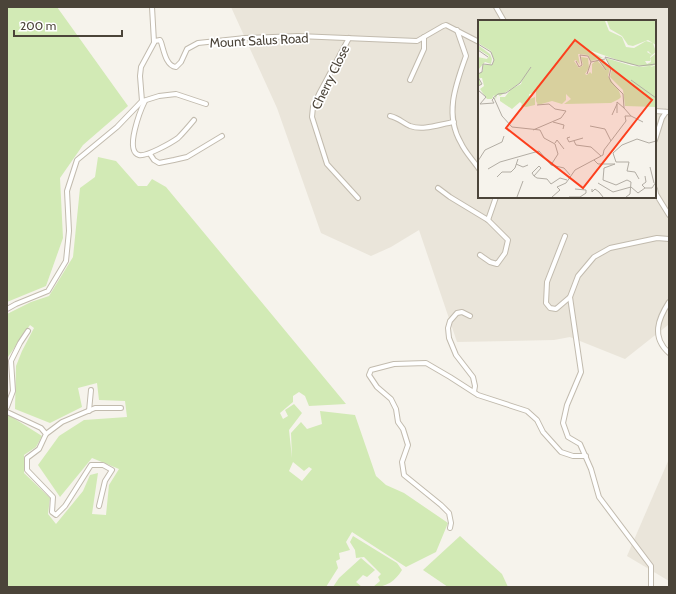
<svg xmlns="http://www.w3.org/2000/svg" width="676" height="594" font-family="Cabin,sans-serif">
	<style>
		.residential { fill: #eae5da; fill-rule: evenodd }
		.green { fill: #d2eab5; fill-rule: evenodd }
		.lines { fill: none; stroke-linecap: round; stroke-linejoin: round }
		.minor-casing { stroke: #c2bbae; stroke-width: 6 }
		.minor { stroke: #fff; stroke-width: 4 }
		.labels { text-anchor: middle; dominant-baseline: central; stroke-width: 3.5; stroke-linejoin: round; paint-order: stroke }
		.street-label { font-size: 13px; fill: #4b4439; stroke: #fff }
		.inset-road { fill: none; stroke: #b2ada4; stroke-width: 1 }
		.view { fill: #fc3f1d; fill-opacity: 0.15; stroke: #fc3f1d; stroke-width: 2 }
		.inset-edge { fill: none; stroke: #4b4439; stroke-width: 2 }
	</style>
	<rect width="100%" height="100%" fill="#f6f3ec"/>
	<g class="residential">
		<path d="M231 7H669V327L668 325 625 359 570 337 554 340 457 342 419 230 391 247 371 256 321 233 277 108ZM479 21H655V197H479Z"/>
		<path d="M669 459V581L627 556Z"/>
	</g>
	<g class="green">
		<path d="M7 7H57L128 106 83 145 60 178 63 238 46 286 7 302Z"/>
		<path d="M98 157 116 161 138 186H147L152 179 166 187 346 404 309 406 305 396 299 392 293 396V402L280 413 283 419 288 416 285 410 294 404 302 413 289 430 292 458 291 433 301 422 307 429 322 424 320 411 355 415 376 476 386 485 404 493 448 523 436 552 406 567 352 532 346 542 350 550 339 553 340 559 336 561 338 568 326 587H7V414L42 436 36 447 24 455V473L50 498 48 514 56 524 83 491 90 475 98 473 92 514 106 515 109 485 119 469 92 458 60 497 38 465 59 436 84 420 127 417 125 401 99 400 97 383 78 388 82 407 50 423 15 409 16 366 22 351 34 328 30 325 8 357 7 380V314L31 302 49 296 73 257 80 188 95 177ZM293 462 304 471 309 467 312 469 302 481 289 471Z"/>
		<path d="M353 536 397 563 402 570C395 581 387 587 373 587L380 581 378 577 381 574 364 557 356 558 355 550 350 542Z"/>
		<path d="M460 536 502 574 508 587H448L423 570Z"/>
		<path d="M361 558 375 570 367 577 363 575 356 582 362 587H333L339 578Z"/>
	</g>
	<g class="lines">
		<g class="minor-casing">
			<g id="minor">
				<path d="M152 7 154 42"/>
				<path d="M496 7 504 21"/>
				<path d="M457 30 466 56C456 84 444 114 461 143 465 152 473 160 479 169"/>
				<path d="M349 38 319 94 313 107 312 117 327 164 358 198"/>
				<path d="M410 80 424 49V37"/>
				<path d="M143 101 159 96 176 94 206 104"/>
				<path d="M145 101C141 109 124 151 139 155 146 157 171 143 178 138 184 132 189 126 194 120"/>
				<path d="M655 111 669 112"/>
				<path d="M390 116C399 118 403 123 410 126 424 131 440 124 454 122"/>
				<path d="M655 140 662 118 666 112"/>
				<path d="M150 154 154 160 159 163 174 160 187 157 222 136"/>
				<path d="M438 188 450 197 488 220 508 240 505 253 497 264 490 262 480 255"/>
				<path d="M655 189 656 194 669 215"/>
				<path d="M488 220 496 197"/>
				<path d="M565 236 547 282 546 303 550 308 556 309 570 297"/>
				<path d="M669 302C658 319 651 337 669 353"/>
				<path d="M7 309 16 304 48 291 66 261 69 231 67 191 77 160 117 127 142 101 140 76 141 67 155 41 160 40 161 42C164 51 166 66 176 67L181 62 187 49 198 43 245 38 298 36 417 41 443 26 446 25 479 42"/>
				<path d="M470 316 462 312 457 313 450 321 448 328 449 338 456 355 473 377 475 386 474 392"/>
				<path d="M7 407 13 391 11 361 20 343 28 331"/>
				<path d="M89 411 91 390"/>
				<path d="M7 412 41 428 46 434 39 449 27 458V470L53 497 52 512 56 515 65 506 91 465H103L112 470 105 481 99 506"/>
				<path d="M46 434 62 422 95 408H121"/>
				<path d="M450 528 451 523 449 513 441 505 404 475 402 462 408 445 403 429 398 422 396 409 391 399 377 387 369 375 371 370 394 364 426 363 450 377 478 395 527 411 537 420 543 432 561 452 573 456H586"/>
				<path d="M651 587V566L599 497 591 469 580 444 568 437 563 423 567 405 581 372 570 297 578 276 594 257 610 248 657 238 669 239"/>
			</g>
		</g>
		<use href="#minor" class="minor"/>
	</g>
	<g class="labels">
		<g class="street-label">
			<text transform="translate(259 40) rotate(-3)">Mount Salus Road</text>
			<text transform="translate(330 77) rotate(-64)">Cherry Close</text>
		</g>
	</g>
	<g transform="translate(478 20)">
		<rect width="178" height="178" fill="#f6f3ec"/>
		<path d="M1 1H127L131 11 144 17 148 27 156 28 168 21 175 23 178 32 174 35 170 31 169 32 174 35 172 37V41H167L169 44 173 42 172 38 177 34 178 44 172 47 151 44 111 30 125 38 113 41 110 35 100 34 102 45 98 40 96 41 101 48 105 45 103 37 110 38 111 48 107 54 109 55 112 52 114 54V44L119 40 128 51 121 40H126L132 48 130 56 141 71 143 77 141 79 133 83 86 84 93 79 88 74V80L84 84 74 81 60 85 58 81V68L56 73 51 74 52 79 57 77V85L48 87 43 86 44 84 42 82 34 89 22 81V77H27L33 69 43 64 45 58 42 63 22 76 19 74 18 79 16 75 14 79H9L2 69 6 66 4 58H1L3 65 0 66V54L5 51V45H14L16 40 13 31 0 23ZM129 1H178V25L170 20 155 26 150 25 144 16 132 9ZM0 25 12 34 14 39 13 44 7 42 0 50V37L9 39 11 36 0 29ZM128 38 154 46 173 47 178 45V87L147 86 145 70 132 57 134 49Z" fill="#d2eab5"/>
		<path class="inset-road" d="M0 16V1M0 24 13 32 16 40 14 45 5 44 4 52 0 54M0 30 10 37M120 39 128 50M98 41 101 47 104 45 102 35 110 36 113 42 127 39M109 54 113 42M0 57 4 64 0 66M153 60 178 78M0 70 8 77 2 84 16 83 14 80 16 78 24 96 34 107 62 110 66 118 77 124 80 134 73 145 86 148 92 155M15 78 20 74 28 73 42 63 53 47M139 93V82L146 88M134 95 139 84M153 96 165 102M75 102 86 105 85 109M112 106 127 109 133 121M55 110 83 98 88 91 77 89 71 84 59 85M92 117 89 118 91 122 105 118M96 121 98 125 113 127 123 136M77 123 79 120 86 129M116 140 120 144H137L126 148 125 160 138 165 149 160 153 162 152 174 148 177M0 141 7 130 24 122 26 116M38 144 45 147 50 145M172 147 176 163M10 149 22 142 61 131 73 145M56 156 63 148 61 146 54 153 56 156 59 158 69 159 73 164 82 158 89 160M19 157 24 152H33L37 148 40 139M161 159 157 152 149 151 151 142H138L135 133 144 125 159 119 171 123 178 121M120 163 135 172 153 167 160 173 167 168H174L178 162M167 168 164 165 168 162 167 156M114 169V172L117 169 121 172 125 177M39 177 45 161M74 177 82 170 79 167 88 163 97 150 125 135 126 130 148 101 147 96H153L146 88 145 74 133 62 131 57 133 48 127 37 161 46 178 44M91 177H102L108 173V170L97 169"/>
		<path class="view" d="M97 20 174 80 105 168 28 108Z"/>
		<rect width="178" height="178" class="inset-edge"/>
	</g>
	<rect width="676" height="594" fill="none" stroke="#4b4439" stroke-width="16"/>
	<path d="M14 30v6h108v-6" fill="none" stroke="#4b4439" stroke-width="2"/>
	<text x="20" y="30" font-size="12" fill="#4b4439" stroke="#ffffff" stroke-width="3" paint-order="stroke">200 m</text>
</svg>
